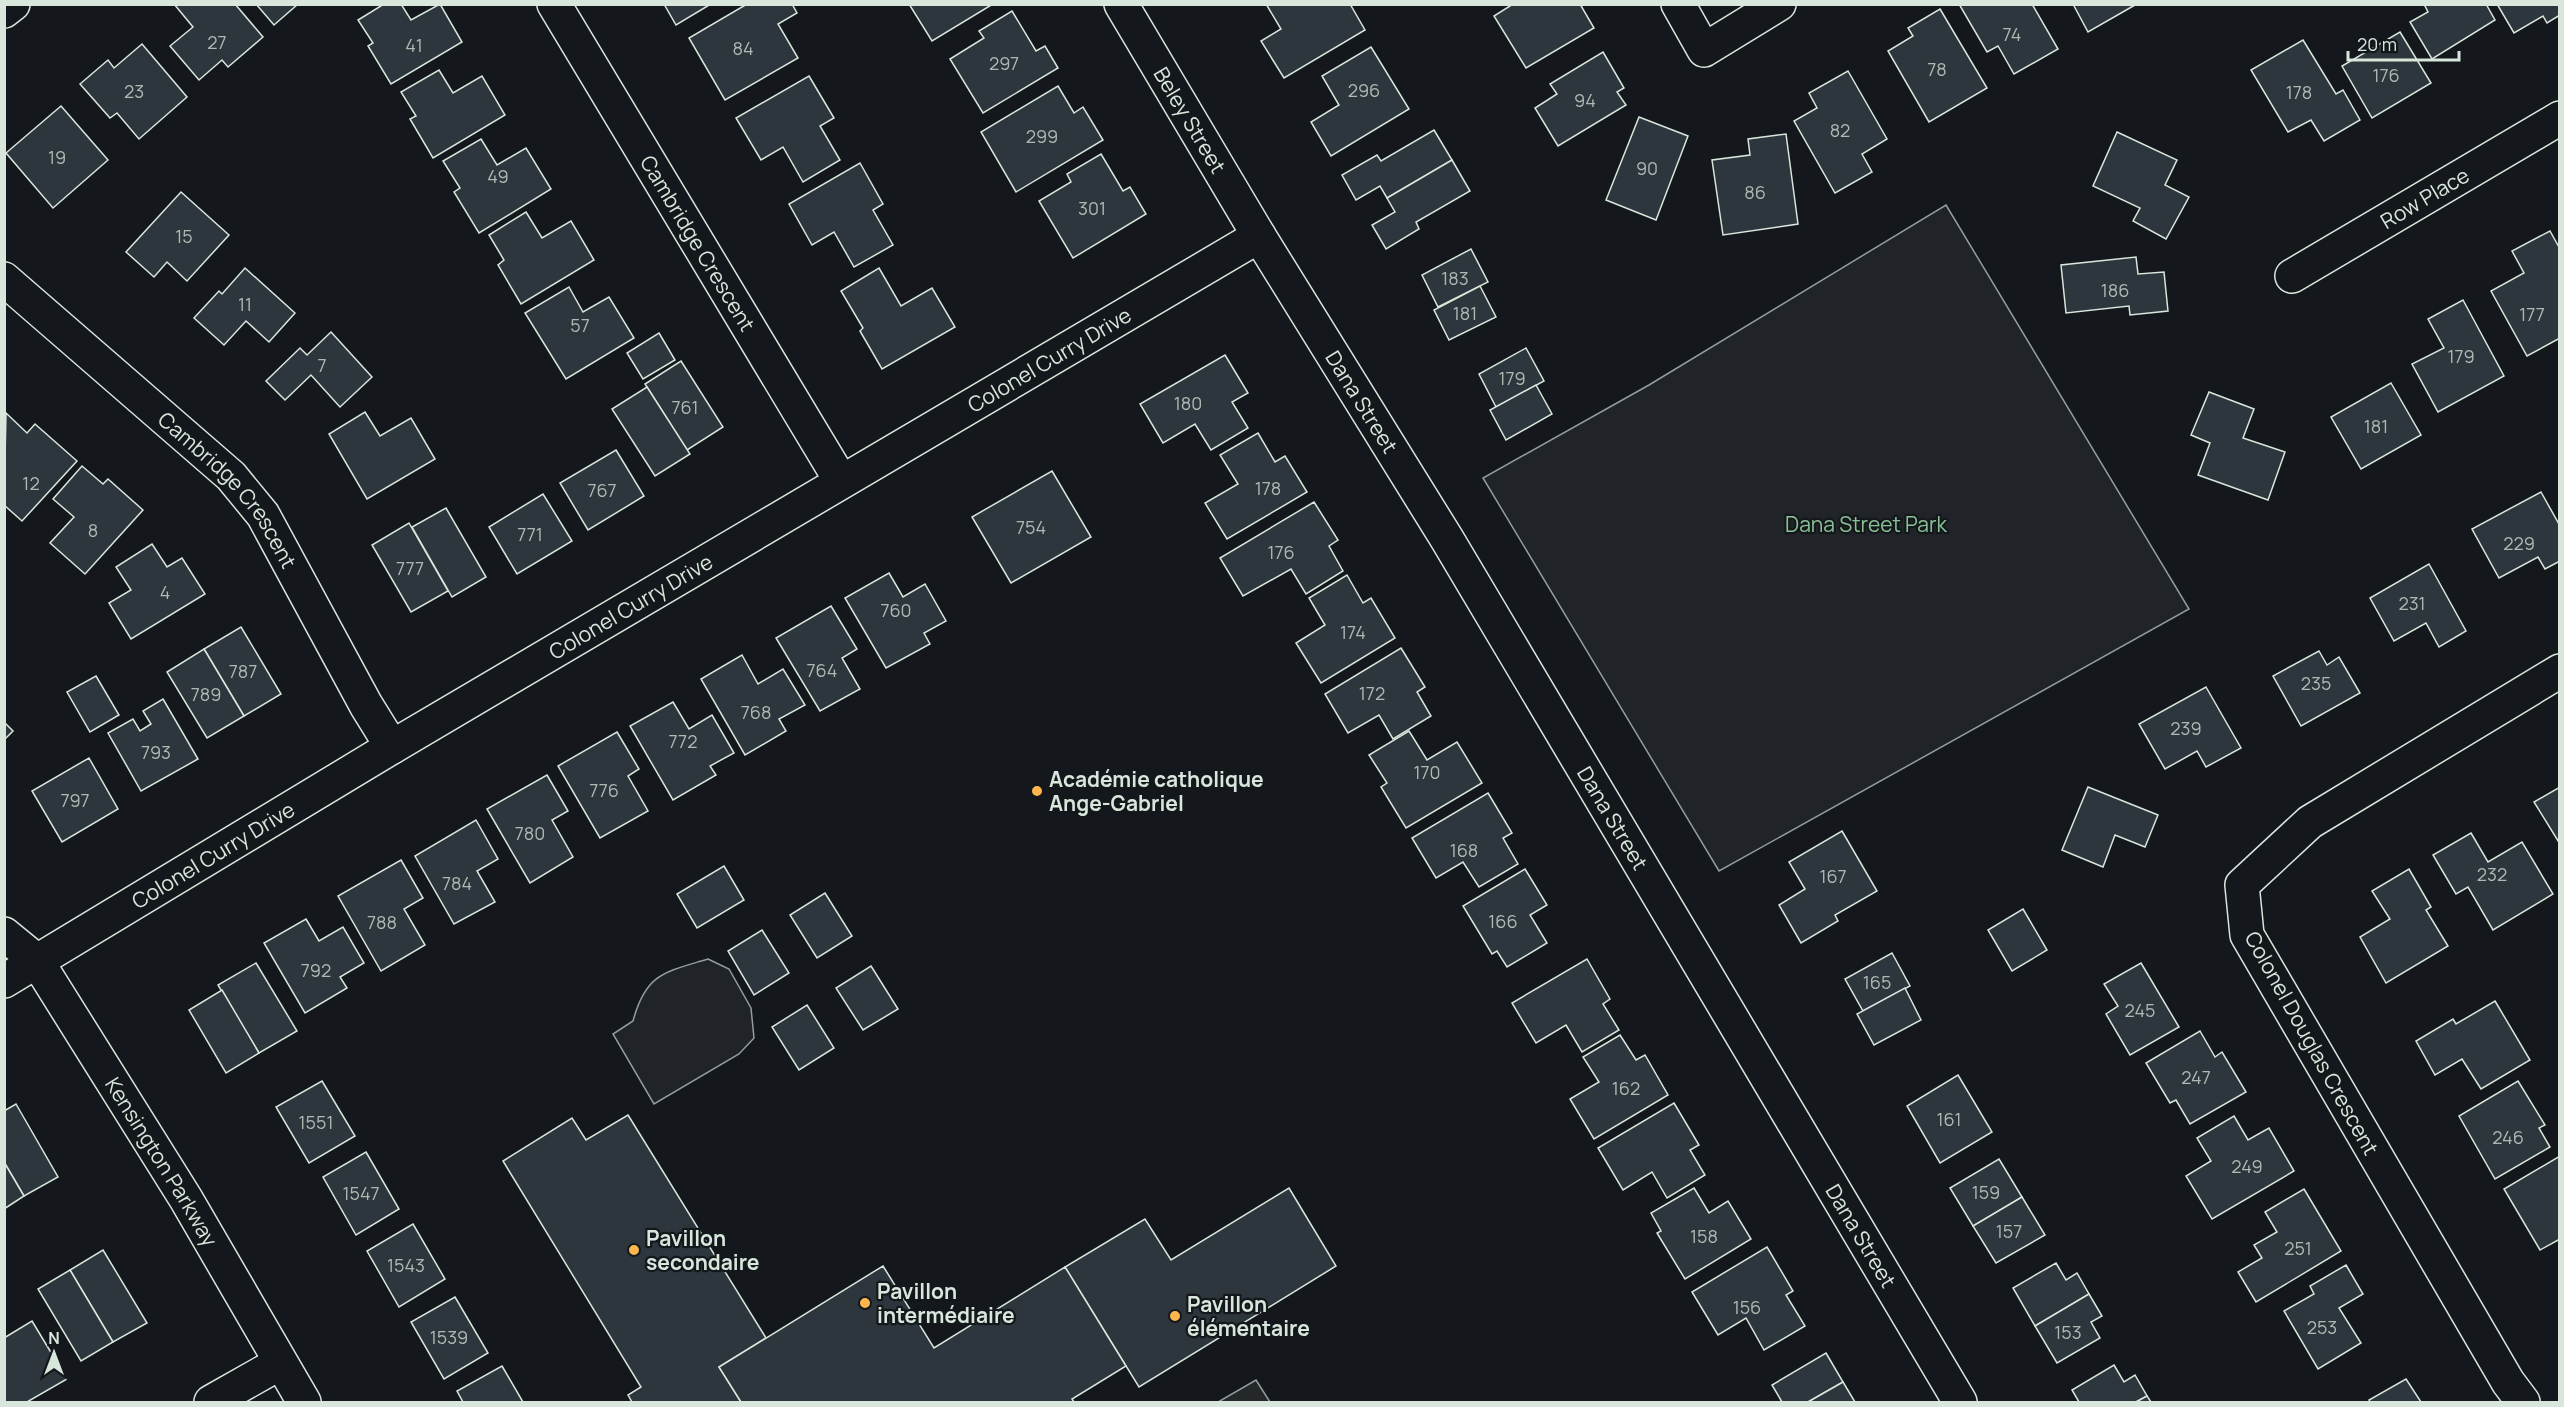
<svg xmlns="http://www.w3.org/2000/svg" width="2564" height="1407" font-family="Manrope,sans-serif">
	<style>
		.green { fill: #202428; stroke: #939e99; stroke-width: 1.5 }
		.parking { fill: #24282b; stroke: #939e99; stroke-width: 1.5 }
		.building { fill: #2c363c; stroke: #d8e6dc; stroke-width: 1.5 }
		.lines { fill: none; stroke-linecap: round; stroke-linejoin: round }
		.minor-casing { stroke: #d8e6dc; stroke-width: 36 }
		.minor { stroke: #14181c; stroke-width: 33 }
		.poi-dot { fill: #ffb74d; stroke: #14181c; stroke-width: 2 }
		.labels { text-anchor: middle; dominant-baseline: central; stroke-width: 4.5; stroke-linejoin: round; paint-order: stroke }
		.number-label { font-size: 18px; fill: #adbab4 }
		.street-label { font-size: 21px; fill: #d8e6dc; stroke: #14181c }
		.park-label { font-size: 21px; fill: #8ac095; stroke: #14181c }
		.poi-label { font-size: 21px; font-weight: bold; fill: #d8e6dc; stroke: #14181c; text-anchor: start }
	</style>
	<rect width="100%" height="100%" fill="#14181c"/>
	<g class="green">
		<path d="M1946 205 2189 609 1719 871 1483 478 1649 385Z"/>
		<path d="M708 959 729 969 751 1008 754 1038 739 1054 654 1104 613 1034 633 1021C646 973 665 972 708 959Z"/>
	</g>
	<path class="parking" d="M1256 1380 1270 1402H1218Z"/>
	<g class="building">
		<path d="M174 4H235L263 37 228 67 222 60 199 80 170 46 193 27Z"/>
		<path d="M256 4H298L274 25Z"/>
		<path d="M384 4H401L411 20 440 4 462 42 391 84 368 46 373 43 358 20Z"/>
		<path d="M664 4H711L676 25Z"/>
		<path d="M747 4H792L797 13 778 24 798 58 725 100 689 38Z"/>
		<path d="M909 4H993L932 41Z"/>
		<path d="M1266 4H1350L1365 30 1284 78 1261 41 1281 29Z"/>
		<path d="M1513 4H1580L1594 28 1526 68 1494 16Z"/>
		<path d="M1959 4H2032L2058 49 2014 74 1998 46 1987 52Z"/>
		<path d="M2073 4H2134L2135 5 2088 32Z"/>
		<path d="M2424 4H2486L2495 20 2432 59 2410 22 2428 12Z"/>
		<path d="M2497 4H2560V15L2547 23 2543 16 2514 33Z"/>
		<path d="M1940 9 1987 88 1929 122 1888 51 1913 36 1908 28Z"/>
		<path d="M1012 11 1036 51 1045 46 1058 68 983 113 950 59 984 38 979 31Z"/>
		<path d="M2400 32 2431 83 2372 118 2342 66Z"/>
		<path d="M2303 40 2336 94 2343 90 2360 120 2324 141 2311 120 2288 132 2251 70Z"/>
		<path d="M142 44 187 97 139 139 117 113 110 118 80 84 108 60 114 68Z"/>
		<path d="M1371 47 1409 109 1331 156 1311 122 1339 105 1322 76Z"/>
		<path d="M1603 52 1624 88 1617 92 1626 105 1558 146 1535 108 1557 94 1550 84Z"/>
		<path d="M439 70 453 93 482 76 505 115 433 158 410 119 416 116 401 92Z"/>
		<path d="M1848 71 1887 139 1862 154 1872 172 1835 193 1794 121 1817 108 1809 93Z"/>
		<path d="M809 76 834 118 820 126 840 160 803 182 783 147 761 160 736 118Z"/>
		<path d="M1058 86 1074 113 1083 107 1103 140 1016 192 981 132Z"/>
		<path d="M61 106 108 160 53 208 6 153Z"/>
		<path d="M1639 117 1688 136 1656 220 1606 200Z"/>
		<path d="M1434 130 1452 160 1387 198 1380 186 1356 200 1342 175 1377 155 1381 161Z"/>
		<path d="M2117 132 2177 160 2165 185 2189 197 2166 239 2133 221 2140 208 2093 186Z"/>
		<path d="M1786 134 1798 224 1723 235 1712 160 1750 155 1748 139Z"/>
		<path d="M481 139 497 165 526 148 551 189 479 233 454 192 460 188 443 161Z"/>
		<path d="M1101 154 1123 191 1130 187 1146 214 1073 258 1039 201 1071 182 1067 174Z"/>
		<path d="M1452 160 1470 191 1416 222 1419 229 1386 249 1372 225 1395 212 1387 198Z"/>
		<path d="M860 163 883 204 873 210 893 245 854 267 834 232 812 245 789 204Z"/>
		<path d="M181 192 229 235 187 281 167 262 154 277 126 252Z"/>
		<path d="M526 212 542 238 571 221 594 260 521 304 498 265 504 260 489 235Z"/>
		<path d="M2550 231 2560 249V338L2527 356 2491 291 2524 273 2512 251Z"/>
		<path d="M1471 249 1488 282 1438 307 1422 275Z"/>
		<path d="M2136 257 2138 274 2164 272 2168 311 2130 315 2129 306 2066 313 2061 265Z"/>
		<path d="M245 268 295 313 269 342 246 321 224 345 194 318 219 291 222 294Z"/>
		<path d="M879 268 901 306 932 288 955 327 882 369 860 331 863 328 841 291Z"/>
		<path d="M1480 286 1496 317 1449 340 1434 310Z"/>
		<path d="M569 287 583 312 609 297 634 338 566 379 525 313Z"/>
		<path d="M2463 300 2504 376 2438 412 2412 364 2444 348 2428 319Z"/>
		<path d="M331 332 372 377 340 407 311 375 285 400 266 381 300 348 307 355Z"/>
		<path d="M659 333 675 360 643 379 627 353Z"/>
		<path d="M1526 348 1544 381 1496 407 1479 374Z"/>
		<path d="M1225 355 1248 393 1232 402 1248 428 1211 450 1195 424 1163 443 1140 404Z"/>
		<path d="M681 361 723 427 687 450 645 384Z"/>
		<path d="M2391 383 2421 435 2361 469 2331 417Z"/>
		<path d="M1536 385 1552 414 1506 440 1490 410Z"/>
		<path d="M647 387 690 454 655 476 612 409Z"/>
		<path d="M2209 392 2254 409 2243 438 2285 452 2268 500 2198 475 2210 443 2191 435Z"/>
		<path d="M365 412 380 436 411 418 435 459 367 499 329 434Z"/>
		<path d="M6 413 27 433 35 424 77 461 22 521 4 505Z"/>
		<path d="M1258 433 1275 462 1285 456 1307 492 1227 539 1205 503 1238 484 1220 455Z"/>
		<path d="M616 450 644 496 588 530 560 483Z"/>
		<path d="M82 466 103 484 108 479 143 510 85 574 50 543 74 517 53 499Z"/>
		<path d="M1052 471 1091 537 1011 583 972 517Z"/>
		<path d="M2541 492 2560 526V561L2545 569 2538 557 2499 578 2472 529Z"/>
		<path d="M543 494 572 541 517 574 489 527Z"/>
		<path d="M1314 502 1338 540 1329 546 1343 571 1306 594 1291 569 1243 596 1220 558Z"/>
		<path d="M446 508 486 577 452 597 412 527Z"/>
		<path d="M409 523 448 591 411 612 372 545Z"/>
		<path d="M152 544 167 567 182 558 205 594 131 639 109 603 131 590 116 567Z"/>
		<path d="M2429 564 2466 631 2439 647 2426 623 2394 641 2370 598Z"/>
		<path d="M889 573 903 597 925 584 946 621 924 633 930 644 886 668 845 598Z"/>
		<path d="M1347 575 1363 603 1371 598 1395 638 1321 683 1296 643 1325 625 1309 598Z"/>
		<path d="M831 606 857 649 842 658 860 689 820 711 776 638Z"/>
		<path d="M241 627 281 694 244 716 204 649Z"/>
		<path d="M1401 648 1425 687 1417 692 1431 716 1393 739 1379 715 1348 733 1325 694Z"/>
		<path d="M204 649 244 716 207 738 167 672Z"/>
		<path d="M2319 651 2327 665 2339 657 2360 693 2301 726 2273 676Z"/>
		<path d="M742 655 758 684 783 669 805 705 779 719 786 731 745 755 701 679Z"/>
		<path d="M96 676 119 715 90 732 67 692Z"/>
		<path d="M2206 687 2241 748 2206 767 2197 751 2165 769 2139 724Z"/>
		<path d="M163 699 198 759 141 791 108 733 133 719 140 731 151 724 143 711Z"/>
		<path d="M673 702 689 729 712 715 734 753 710 766 716 775 673 800 630 726Z"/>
		<path d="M4 722 13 731 4 740Z"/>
		<path d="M1409 731 1427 760 1457 742 1482 783 1406 828 1381 787 1387 783 1369 755Z"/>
		<path d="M617 732 639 769 628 776 648 811 600 838 558 766Z"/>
		<path d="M89 758 118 809 62 842 32 791Z"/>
		<path d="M547 775 568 811 552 820 573 857 530 883 487 809Z"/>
		<path d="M2088 787 2158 815 2145 847 2115 835 2103 867 2062 850Z"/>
		<path d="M2560 787V844L2534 802Z"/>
		<path d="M1488 793 1512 833 1503 838 1518 864 1479 887 1463 862 1436 878 1412 838Z"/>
		<path d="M476 820 498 859 477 871 495 902 454 924 415 856Z"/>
		<path d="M1842 831 1877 891 1835 915 1838 921 1801 943 1779 905 1805 889 1789 862Z"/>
		<path d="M2471 833 2488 862 2522 842 2553 894 2493 930 2468 887 2456 894 2433 855Z"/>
		<path d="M401 860 423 898 404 909 425 945 381 971 338 896Z"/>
		<path d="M724 866 744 900 697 928 677 894Z"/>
		<path d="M1525 869 1547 905 1530 915 1547 943 1507 967 1497 951 1492 954 1463 906Z"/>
		<path d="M2409 869 2431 907 2426 910 2448 946 2386 983 2360 937 2390 919 2372 891Z"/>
		<path d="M825 893 852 936 817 958 790 915Z"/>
		<path d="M2023 909 2047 950 2012 971 1988 930Z"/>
		<path d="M306 919 319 941 343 927 364 963 340 977 347 988 305 1013 264 943Z"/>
		<path d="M762 930 789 973 754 995 728 951Z"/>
		<path d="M1892 953 1910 986 1863 1011 1845 979Z"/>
		<path d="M1587 959 1610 999 1603 1004 1619 1030 1582 1052 1566 1025 1536 1043 1512 1003Z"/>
		<path d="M256 963 297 1031 259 1053 218 985Z"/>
		<path d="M2141 963 2179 1027 2130 1055 2106 1014 2118 1006 2104 984Z"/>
		<path d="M871 966 898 1009 863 1030 836 988Z"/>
		<path d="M1905 988 1921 1020 1874 1045 1857 1014Z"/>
		<path d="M222 990 259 1053 226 1073 189 1010Z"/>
		<path d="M2495 1001 2530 1060 2481 1089 2462 1059 2435 1075 2416 1041 2453 1019 2456 1024Z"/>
		<path d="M807 1005 834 1048 799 1070 772 1027Z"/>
		<path d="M2200 1031 2215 1057 2222 1052 2246 1092 2190 1124 2176 1100 2170 1103 2146 1063Z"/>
		<path d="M1620 1035 1636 1060 1645 1055 1668 1095 1594 1139 1570 1099 1599 1082 1583 1057Z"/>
		<path d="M1958 1075 1992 1132 1940 1163 1907 1106Z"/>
		<path d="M322 1081 355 1136 309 1163 276 1107Z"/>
		<path d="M2518 1081 2545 1125 2539 1128 2550 1147 2495 1179 2459 1116Z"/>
		<path d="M1674 1103 1699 1145 1690 1150 1705 1175 1667 1198 1652 1172 1623 1190 1598 1148Z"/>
		<path d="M16 1104 58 1177 24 1196 4 1162V1111Z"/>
		<path d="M628 1115 766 1338 719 1367 741 1402H632L628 1395 641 1387 503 1161 572 1118 586 1140Z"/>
		<path d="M2234 1116 2248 1140 2269 1128 2294 1171 2212 1219 2186 1176 2211 1161 2197 1138Z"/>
		<path d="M366 1152 399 1209 356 1235 323 1177Z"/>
		<path d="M2560 1156V1239L2540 1250 2504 1189Z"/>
		<path d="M1999 1159 2022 1197 1973 1226 1950 1188Z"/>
		<path d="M4 1162 24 1196 4 1209Z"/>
		<path d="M1289 1188 1336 1266 1139 1387 1065 1267 1145 1219 1171 1260Z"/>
		<path d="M1694 1188 1709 1213 1728 1201 1751 1239 1685 1279 1657 1233 1661 1231 1651 1213Z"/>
		<path d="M2304 1189 2341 1251 2256 1302 2238 1272 2262 1258 2254 1245 2277 1232 2265 1212Z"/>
		<path d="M2022 1197 2045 1235 1996 1263 1973 1226Z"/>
		<path d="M413 1224 445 1279 399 1307 367 1251Z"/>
		<path d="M1767 1247 1793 1291 1786 1295 1805 1326 1764 1350 1746 1318 1718 1335 1692 1292Z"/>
		<path d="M103 1250 147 1323 113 1342 70 1270Z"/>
		<path d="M2056 1263 2066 1280 2077 1273 2089 1294 2035 1326 2013 1288Z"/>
		<path d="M2346 1265 2363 1294 2339 1308 2361 1343 2318 1369 2284 1311 2314 1294 2310 1286Z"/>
		<path d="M883 1266 934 1348 1065 1267 1126 1366 1072 1399 1074 1402H741L719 1367Z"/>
		<path d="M70 1270 113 1342 81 1361 38 1289Z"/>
		<path d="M2089 1294 2102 1316 2091 1322 2100 1338 2057 1363 2035 1326Z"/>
		<path d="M455 1297 488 1353 444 1379 411 1322Z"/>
		<path d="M32 1321 67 1379 27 1402H4V1338Z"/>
		<path d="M1826 1353 1843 1382 1808 1402H1782L1772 1385Z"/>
		<path d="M2114 1365 2124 1382 2135 1375 2147 1396 2136 1402H2079L2072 1390Z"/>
		<path d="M502 1366 523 1402H463L457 1391Z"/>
		<path d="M2406 1379 2421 1402H2370L2369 1400Z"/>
		<path d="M1843 1382 1855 1402H1808Z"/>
		<path d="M2147 1396 2151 1402H2136Z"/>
	</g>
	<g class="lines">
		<g class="minor-casing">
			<g id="minor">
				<path id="s1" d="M554 4 841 481"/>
				<path id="s2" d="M1121 4 1259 236 1447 539 1960 1402"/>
				<path d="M1678 4 1704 50 1779 4"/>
				<path d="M4 11 13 4"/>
				<path id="s3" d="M2292 276 2560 118"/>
				<path id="s4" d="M4 279 231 476 263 515 366 705 392 747"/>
				<path id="s5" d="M4 934 37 961 186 1199 304 1402"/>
				<path id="s6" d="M4 981 392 747 1259 236"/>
				<path d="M211 1402 280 1363"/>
				<path d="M2523 1402 2508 1382 2247 935 2242 885 2310 822 2560 671"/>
			</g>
		</g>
		<use href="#minor" class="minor"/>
	</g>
	<g class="poi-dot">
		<circle cx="1037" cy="791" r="6"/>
		<circle cx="634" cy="1250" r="6"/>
		<circle cx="865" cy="1303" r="6"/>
		<circle cx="1175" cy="1316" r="6"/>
	</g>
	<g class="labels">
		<g class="number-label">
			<text x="2012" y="34">74</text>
			<text x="217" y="42">27</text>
			<text x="414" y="45">41</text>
			<text x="743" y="48">84</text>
			<text x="1004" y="63">297</text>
			<text x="1937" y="69">78</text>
			<text x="2386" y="75">176</text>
			<text x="1364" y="90">296</text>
			<text x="134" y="91">23</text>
			<text x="2299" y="92">178</text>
			<text x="1585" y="100">94</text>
			<text x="1840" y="130">82</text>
			<text x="1042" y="136">299</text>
			<text x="57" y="157">19</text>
			<text x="1647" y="168">90</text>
			<text x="498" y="176">49</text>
			<text x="1755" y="192">86</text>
			<text x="1092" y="208">301</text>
			<text x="184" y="236">15</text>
			<text x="1455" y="278">183</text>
			<text x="2115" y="290">186</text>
			<text x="245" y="304">11</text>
			<text x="1465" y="313">181</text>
			<text x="2532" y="314">177</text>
			<text x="580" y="325">57</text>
			<text x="2461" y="356">179</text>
			<text x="322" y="365">7</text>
			<text x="1512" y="378">179</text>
			<text x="1188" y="403">180</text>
			<text x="685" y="407">761</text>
			<text x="2376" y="426">181</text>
			<text x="31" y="483">12</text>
			<text x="1268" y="488">178</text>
			<text x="602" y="490">767</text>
			<text x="1031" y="527">754</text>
			<text x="93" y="530">8</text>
			<text x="530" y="534">771</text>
			<text x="2519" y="543">229</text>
			<text x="1281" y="552">176</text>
			<text x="410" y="568">777</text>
			<text x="165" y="592">4</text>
			<text x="2412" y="603">231</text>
			<text x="896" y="610">760</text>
			<text x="1353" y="632">174</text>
			<text x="822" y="670">764</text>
			<text x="243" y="671">787</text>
			<text x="2316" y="683">235</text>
			<text x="1372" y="693">172</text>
			<text x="206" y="694">789</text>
			<text x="756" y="712">768</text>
			<text x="2186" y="728">239</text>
			<text x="683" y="741">772</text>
			<text x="156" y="752">793</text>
			<text x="1427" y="772">170</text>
			<text x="604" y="790">776</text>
			<text x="75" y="800">797</text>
			<text x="530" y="833">780</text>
			<text x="1464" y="850">168</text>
			<text x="2492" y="874">232</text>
			<text x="1833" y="876">167</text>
			<text x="457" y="883">784</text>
			<text x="1503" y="921">166</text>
			<text x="382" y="922">788</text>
			<text x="316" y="970">792</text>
			<text x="1877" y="982">165</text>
			<text x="2140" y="1010">245</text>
			<text x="2196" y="1077">247</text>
			<text x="1626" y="1088">162</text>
			<text x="1949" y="1119">161</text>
			<text x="316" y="1122">1551</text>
			<text x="2508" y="1137">246</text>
			<text x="2247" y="1166">249</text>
			<text x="1986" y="1192">159</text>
			<text x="361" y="1193">1547</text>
			<text x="2009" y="1231">157</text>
			<text x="1704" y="1236">158</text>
			<text x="2298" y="1248">251</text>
			<text x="406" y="1265">1543</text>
			<text x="1747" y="1307">156</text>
			<text x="2322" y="1327">253</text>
			<text x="2068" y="1332">153</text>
			<text x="449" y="1337">1539</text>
		</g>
		<g class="street-label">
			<text stroke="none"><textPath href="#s2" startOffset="135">Beley Street</textPath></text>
			<text stroke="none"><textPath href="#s3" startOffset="154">Row Place</textPath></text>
			<text stroke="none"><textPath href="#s1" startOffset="279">Cambridge Crescent</textPath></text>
			<text stroke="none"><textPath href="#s6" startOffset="1216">Colonel Curry Drive</textPath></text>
			<text stroke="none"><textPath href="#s2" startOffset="465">Dana Street</textPath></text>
			<text stroke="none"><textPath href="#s4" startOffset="309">Cambridge Crescent</textPath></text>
			<text stroke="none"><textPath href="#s6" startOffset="730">Colonel Curry Drive</textPath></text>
			<text stroke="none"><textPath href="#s2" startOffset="951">Dana Street</textPath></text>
			<text stroke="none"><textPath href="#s6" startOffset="244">Colonel Curry Drive</textPath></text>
			<text transform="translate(2312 1043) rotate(61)">Colonel Douglas Crescent</text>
			<text stroke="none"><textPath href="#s5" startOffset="279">Kensington Parkway</textPath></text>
			<text stroke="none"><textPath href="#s2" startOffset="1437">Dana Street</textPath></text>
		</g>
		<g class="park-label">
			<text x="1866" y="524">Dana Street Park</text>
		</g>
		<g class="poi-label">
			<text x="1049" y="779">Académie catholique<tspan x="1049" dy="24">Ange-Gabriel</tspan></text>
			<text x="646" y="1238">Pavillon<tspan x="646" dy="24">secondaire</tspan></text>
			<text x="877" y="1291">Pavillon<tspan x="877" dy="24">intermédiaire</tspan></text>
			<text x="1187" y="1304">Pavillon<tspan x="1187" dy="24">élémentaire</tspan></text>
		</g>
	</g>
	<rect width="2564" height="1407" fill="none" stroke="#d8e6dc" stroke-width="12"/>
	<g transform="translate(54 1353)" stroke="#14181c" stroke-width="4.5" paint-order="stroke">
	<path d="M0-4.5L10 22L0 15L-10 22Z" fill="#d8e6dc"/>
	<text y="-9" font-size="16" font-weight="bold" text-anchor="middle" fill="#d8e6dc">N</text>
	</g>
	<path d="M2348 51v9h111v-9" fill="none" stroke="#d8e6dc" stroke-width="3"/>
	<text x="2357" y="51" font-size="18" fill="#d8e6dc" stroke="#14181c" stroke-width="4.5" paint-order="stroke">20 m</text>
</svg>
